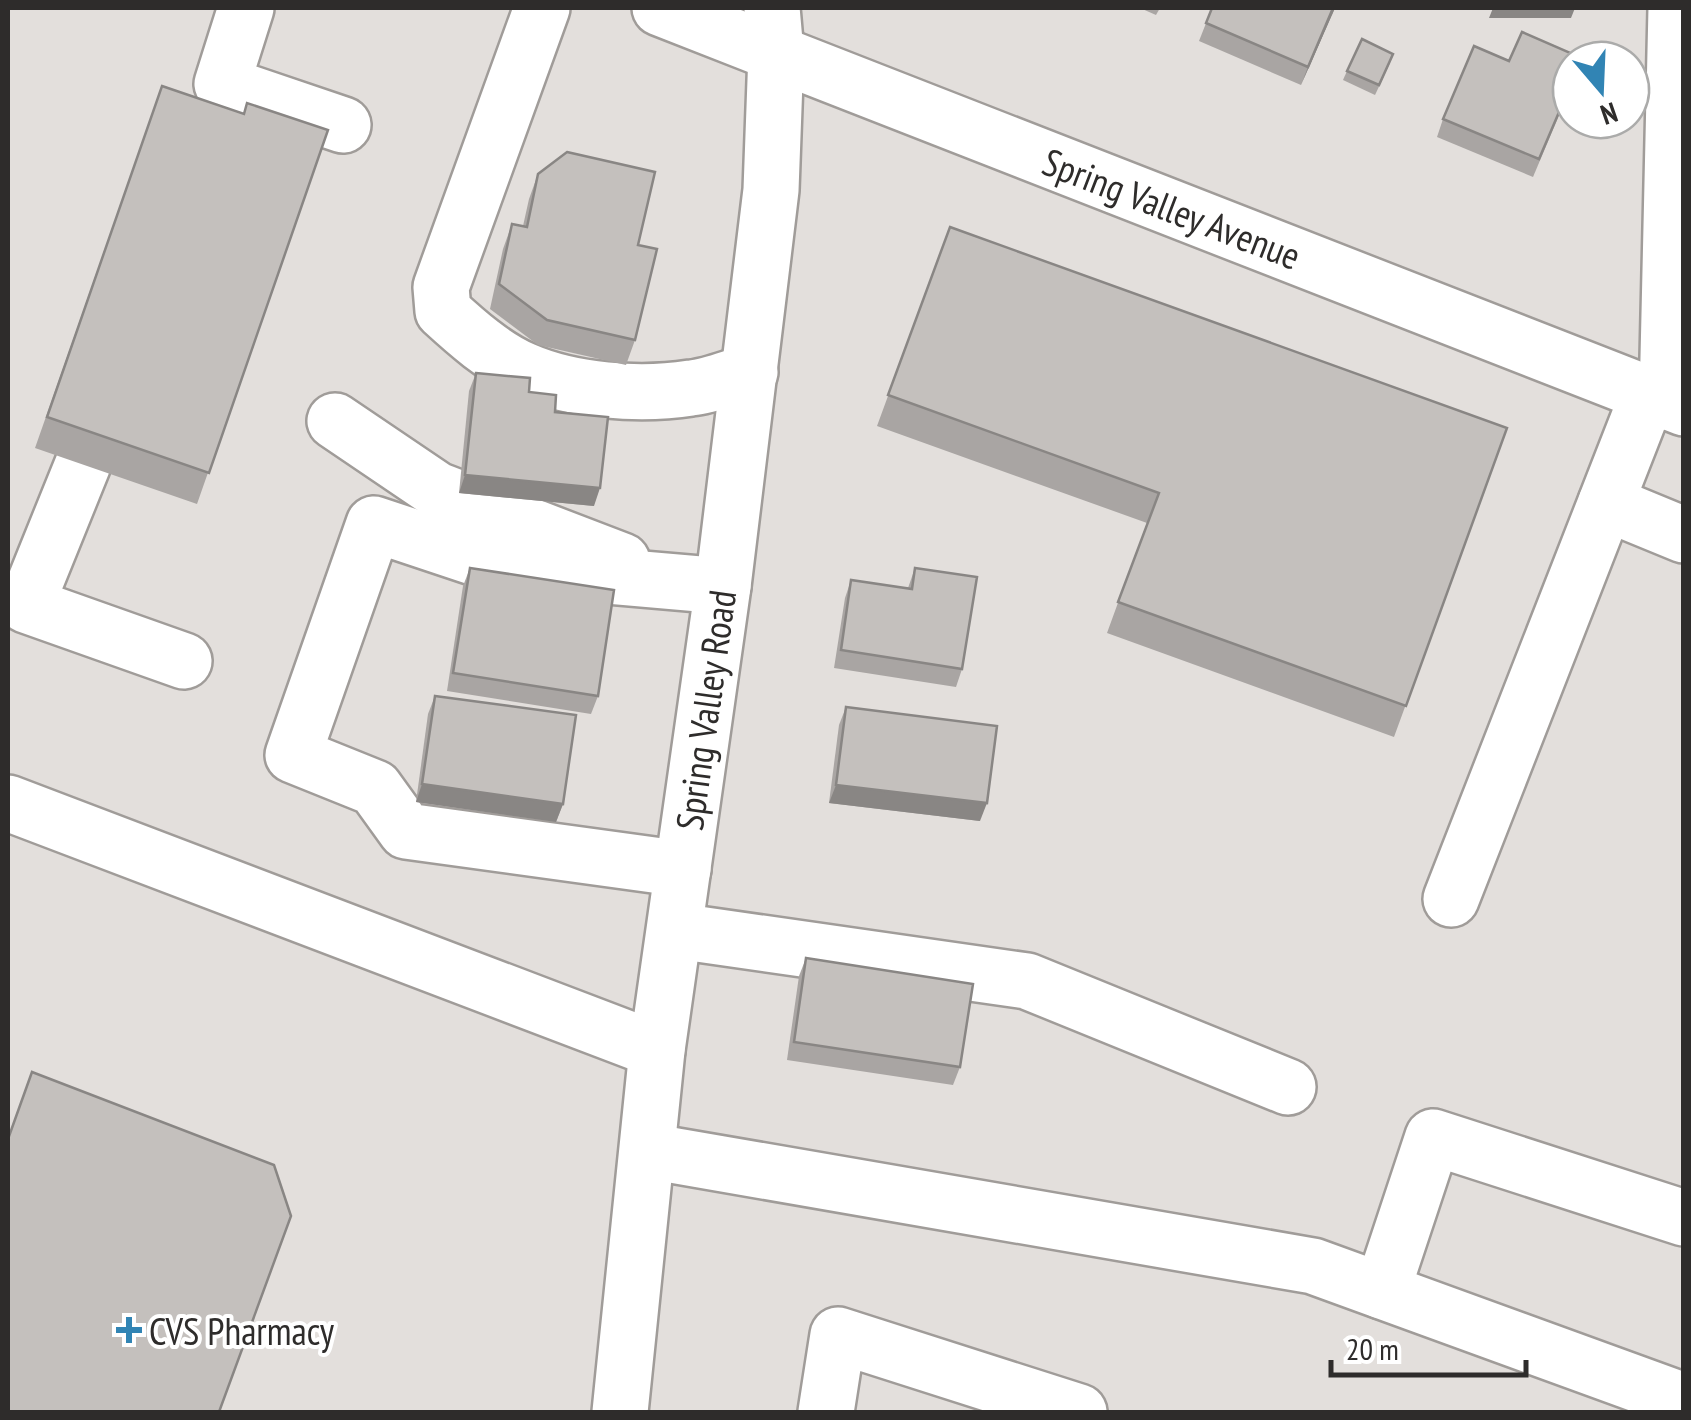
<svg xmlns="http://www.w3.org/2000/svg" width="1691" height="1420" font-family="'PT Sans Narrow',sans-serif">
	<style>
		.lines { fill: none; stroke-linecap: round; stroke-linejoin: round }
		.minor-casing { stroke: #a09c99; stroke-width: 60 }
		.minor { stroke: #fff; stroke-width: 55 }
		.wall { fill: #a9a5a3 }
		.shaded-wall { fill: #898684 }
		.building { fill: #c4c0bd; stroke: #898684; stroke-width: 2.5 }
		.poi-dot { fill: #3184b4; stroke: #fff; stroke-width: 4 }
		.labels { text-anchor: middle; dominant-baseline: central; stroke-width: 8; stroke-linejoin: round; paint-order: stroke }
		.street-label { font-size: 38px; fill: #2e2c2b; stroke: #fff }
		.poi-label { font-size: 38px; fill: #2e2c2b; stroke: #fff; text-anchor: start }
	</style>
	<rect width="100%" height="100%" fill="#e3dfdc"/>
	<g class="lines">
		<g class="minor-casing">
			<g id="minor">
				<path d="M246 8 222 84 343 125"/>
				<path d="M542 8 441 287 443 311C467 333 494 357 524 370 572 391 639 396 691 388 711 386 731 377 750 372"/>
				<path d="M660 8 1684 408"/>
				<path d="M1667 402 1676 8"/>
				<path d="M335 421 437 490 622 561"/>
				<path d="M83 464 26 605 184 661"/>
				<path d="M1606 503 1684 535"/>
				<path d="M8 803 657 1050"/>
				<path d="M683 869 406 831 375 788 293 755 374 524 503 567 723 586"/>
				<path d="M1451 899 1648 395"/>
				<path d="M677 931 1027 981 1288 1087"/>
				<path d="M648 1151 1313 1266 1684 1401"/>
				<path d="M1382 1291 1433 1137 1684 1218"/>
				<path d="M620 1412 657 1050 723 586 771 190 776 53 772 8"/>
				<path d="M826 1412 838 1335 1079 1412"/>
			</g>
		</g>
		<use href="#minor" class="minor"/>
	</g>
	<g class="wall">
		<path d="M1140 8H1160L1156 15Z"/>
		<path d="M1212 8H1335L1301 85 1199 41Z"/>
		<path d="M1509 61 1571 87 1533 177 1437 137 1443 119Z"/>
		<path d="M1390 63 1375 95 1343 80 1347 71Z"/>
		<path d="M162 86 243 114 328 130 197 504 35 448Z"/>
		<path d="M538 174 638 245 635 340 626 365 538 345 490 309 503 249 512 224 523 226 529 199Z"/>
		<path d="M950 227 1507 428 1394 737 1107 633 1147 523 877 426Z"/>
		<path d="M476 373 529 392 555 412 594 506 459 493 469 391Z"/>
		<path d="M470 568 598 696 591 714 447 691 463 586Z"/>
		<path d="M915 568 962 669 956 687 834 668 845 598 851 580 908 588Z"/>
		<path d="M435 696 563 804 556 822 416 802 428 714Z"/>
		<path d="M846 707 980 821 829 803 839 725Z"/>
		<path d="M806 958 960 1067 953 1085 787 1060 799 976Z"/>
	</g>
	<g class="shaded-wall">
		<path d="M1333 8H1335L1301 85 1308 67Z"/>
		<path d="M1493 8H1575L1571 18H1489Z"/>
		<path d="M465 475 600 488 594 506 459 493Z"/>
		<path d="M422 784 563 804 556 822 416 802Z"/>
		<path d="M836 785 987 803 980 821 829 803Z"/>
	</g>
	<g class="building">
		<path d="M1212 8H1333L1308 67 1206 23Z"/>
		<path d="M1522 32 1582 58 1581 60H1571V84L1539 159 1443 119 1474 46 1509 61Z"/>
		<path d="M1362 39 1393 54 1379 85 1347 71Z"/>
		<path d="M162 86 244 114 247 103 328 130 209 473 47 417Z"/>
		<path d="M567 152 655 172 638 245 657 249 635 340 547 320 499 284 512 224 527 227 538 174Z"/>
		<path d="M950 227 1507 428 1406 706 1118 602 1159 493 888 395Z"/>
		<path d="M476 373 530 378 529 392 556 395 555 412 608 417 600 488 465 475Z"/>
		<path d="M470 568 614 590 598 696 453 673Z"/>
		<path d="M915 568 977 577 962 669 841 650 851 580 912 589Z"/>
		<path d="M435 696 576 715 563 804 422 784Z"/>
		<path d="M846 707 997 726 987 803 836 785Z"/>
		<path d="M806 958 973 984 960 1067 794 1042Z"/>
		<path d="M32 1072 274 1165 291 1216 219 1412H8V1139Z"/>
	</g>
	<path class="poi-dot" d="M124 1315h10v10h10v10h-10v10h-10v-10h-10v-10h10z"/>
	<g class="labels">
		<g class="street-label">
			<text transform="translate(1172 208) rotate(21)">Spring Valley Avenue</text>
			<text transform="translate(705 710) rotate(-82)">Spring Valley Road</text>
		</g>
		<g class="poi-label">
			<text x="149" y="1330">CVS Pharmacy</text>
		</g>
	</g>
	<rect width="1691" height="1420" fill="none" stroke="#2e2c2b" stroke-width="20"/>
	<g transform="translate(1601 90) rotate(161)"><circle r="48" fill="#ffffff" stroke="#ababaa" stroke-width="2.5"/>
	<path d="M0-8L18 38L0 25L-18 38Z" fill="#3184b4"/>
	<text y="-15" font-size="28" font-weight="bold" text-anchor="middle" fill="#2e2c2b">N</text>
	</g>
	<path d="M1331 1360v15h195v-15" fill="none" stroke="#2e2c2b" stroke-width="5"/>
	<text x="1346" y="1360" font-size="30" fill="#2e2c2b" stroke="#ffffff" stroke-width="8" paint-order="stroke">20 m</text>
</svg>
